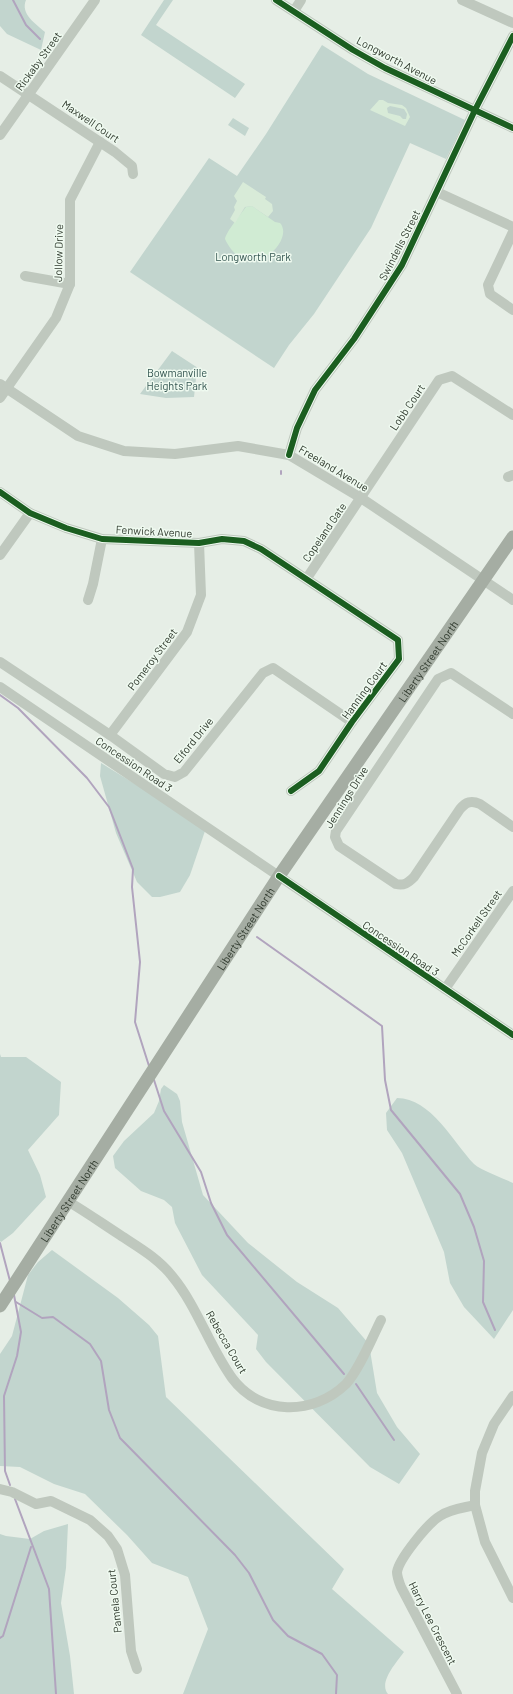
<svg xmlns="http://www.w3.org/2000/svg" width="513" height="1694" font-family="Barlow,sans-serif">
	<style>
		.green { fill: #c2d5ce }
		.sand { fill: #d0ebd3 }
		.plaza { fill: #d8ebd8; fill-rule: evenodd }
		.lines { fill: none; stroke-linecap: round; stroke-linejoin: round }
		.stream { stroke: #b1a4be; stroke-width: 2 }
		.minor { stroke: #bfc8be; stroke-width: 10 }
		.major { stroke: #a5ada3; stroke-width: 13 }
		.cycleway-casing { stroke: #effaf0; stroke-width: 8 }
		.cycleway { stroke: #1b5e20; stroke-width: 6 }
		.labels { text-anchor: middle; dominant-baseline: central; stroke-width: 3; stroke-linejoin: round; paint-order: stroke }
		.street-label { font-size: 11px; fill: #2f392d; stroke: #effaf0 }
		.park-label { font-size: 11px; fill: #335550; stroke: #effaf0 }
	</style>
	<rect width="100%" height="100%" fill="#e6eee6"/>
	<g class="green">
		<path d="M0 0H26C20 14 36 24 45 32L41 50 7 34 0 26Z"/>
		<path d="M164 0H173L156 25 245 84 235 98 141 35Z"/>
		<path d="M322 45 368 74 465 120 446 159 410 143 371 228 314 314 289 345 274 368 130 272 209 158 237 176 266 134Z"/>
		<path d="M233 118 249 128 245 136 228 125Z"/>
		<path d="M172 351 201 370 196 378 194 397 166 398 140 394Z"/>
		<path d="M101 763 206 828 190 875 180 892 160 897H152L137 882 116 833 100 776Z"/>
		<path d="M0 1054 1 1057H26L61 1082 59 1115 28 1150 40 1175 46 1197 13 1233 1 1242 0 1241Z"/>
		<path d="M164 1085 177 1094 180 1101 182 1122 203 1195 248 1243 297 1282 338 1308 369 1344 377 1393 397 1427 420 1454 399 1484 370 1467 266 1362 256 1349 258 1335 202 1275 175 1223 172 1207 164 1200 141 1191 115 1168 113 1156 124 1141 154 1113 159 1101 161 1089Z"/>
		<path d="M397 1098C431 1098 453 1142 474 1164 482 1171 503 1178 513 1183V1310L494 1339 464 1307 450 1283 444 1252 402 1153 387 1130 386 1113Z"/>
		<path d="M52 1250 118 1298 149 1325 158 1336 166 1397 344 1569 332 1589 404 1652C397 1662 378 1682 388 1694H183L208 1629 188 1577 152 1563 127 1535 85 1494 54 1484 20 1467 0 1466V1354L12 1336 28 1275 38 1262Z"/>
		<path d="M68 1524 66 1568 61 1603 70 1656 74 1694H0V1534L6 1536 30 1539 44 1531Z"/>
	</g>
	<path class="sand" d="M252 206 275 222 280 223C296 240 248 288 225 239 226 232 240 215 246 207Z"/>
	<g class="plaza">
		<path d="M379 100H383L388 103 402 105 406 108 410 117 405 126 370 110ZM390 106 404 109 407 114 406 119H403L400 116 388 113 387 108Z"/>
		<path d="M243 182 266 197 265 199 272 204 273 211 268 217 252 206 245 207 235 223 230 219 235 210 234 207 237 201 234 196Z"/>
	</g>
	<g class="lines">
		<g class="stream">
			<path d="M13 0 26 25 40 39"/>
			<path d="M281 474V471"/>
			<path d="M0 695 18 708 87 778 109 807 133 869 132 887 140 962 135 1022 149 1066"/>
			<path d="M257 937 382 1026 385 1080 391 1110 460 1194 474 1227 484 1261 483 1302 495 1330"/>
			<path d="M154 1080 164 1111 201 1172 211 1203 227 1235 344 1374"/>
			<path d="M0 1243 10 1281"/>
			<path d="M16 1302 42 1318 53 1317 90 1344 101 1361 109 1410 120 1438 235 1555 249 1573 273 1620 288 1636 322 1654 337 1675 336 1694"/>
			<path d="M356 1384 394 1440"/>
			<path d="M10 1485 5 1471 4 1396 17 1356 21 1332 14 1295"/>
			<path d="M15 1499 49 1589 56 1694"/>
			<path d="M0 1638 3 1636 31 1547"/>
		</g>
		<g class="minor">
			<path d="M276 0 353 50 385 68 513 128"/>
			<path d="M462 0 513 23"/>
			<path d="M294 11 301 0"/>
			<path d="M0 76 115 152 132 166 133 174"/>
			<path d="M0 135 95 0"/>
			<path d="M437 192 513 227"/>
			<path d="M513 232 488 285 490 294 513 310"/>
			<path d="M25 276 70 284"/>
			<path d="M0 384 78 436 124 451 175 454 238 446 289 455 361 498 513 600"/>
			<path d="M0 398 56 318 70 284V200L100 142"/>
			<path d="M289 455 297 428 315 390 354 339 402 265 475 110 513 36"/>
			<path d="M508 477 513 475"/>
			<path d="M0 492 30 513 66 528 102 539 199 543 222 539 244 541 261 549 398 640 399 659 352 722 319 771 291 791"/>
			<path d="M0 555 30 513"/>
			<path d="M307 578 439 380 452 376 513 415"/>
			<path d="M88 600 93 584 102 539"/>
			<path d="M0 662 110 735 164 774 175 777 184 772 263 673 273 668 352 722"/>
			<path d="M0 687 513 1035"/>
			<path d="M513 714 451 673 438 679 336 831 335 837 339 846 396 884C404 886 408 883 414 877L460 809C466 802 471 800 480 804L513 827"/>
			<path d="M110 735 187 632 201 595 199 543"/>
			<path d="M445 989 513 891"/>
			<path d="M69 1202C86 1212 103 1224 120 1235 138 1247 158 1258 172 1276 197 1306 209 1346 232 1378 260 1416 313 1416 346 1384 359 1370 372 1338 381 1320"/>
			<path d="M513 1396 494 1424 482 1453 475 1491V1505L485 1542 513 1598"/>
			<path d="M0 1489 12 1492 36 1504 51 1501 90 1520 108 1536 117 1549 125 1575 131 1651 137 1669"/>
			<path d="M457 1694 401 1587C399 1582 397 1577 397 1572 399 1559 428 1523 440 1516 450 1509 463 1508 475 1505"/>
		</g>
		<path class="major" id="s1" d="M0 1306 279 876 513 537"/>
		<g class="cycleway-casing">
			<g id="cycleway">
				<path d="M276 0 353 50 385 68 513 128"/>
				<path d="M289 455 297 428 315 390 354 339 402 265 475 110 513 36"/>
				<path d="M0 492 30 513 66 528 102 539 199 543 222 539 244 541 261 549 398 640 399 659 352 722 319 771 291 791"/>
				<path d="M279 876 513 1035"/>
			</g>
		</g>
		<use href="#cycleway" class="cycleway"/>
	</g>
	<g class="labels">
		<g class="street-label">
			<text transform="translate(397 60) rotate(28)">Longworth Avenue</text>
			<text transform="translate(38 61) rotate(-54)">Rickaby Street</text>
			<text transform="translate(91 121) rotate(34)">Maxwell Court</text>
			<text transform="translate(399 245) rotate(-63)">Swindells Street</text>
			<text transform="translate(58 253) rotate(-89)">Jollow Drive</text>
			<text transform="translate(407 407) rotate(-56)">Lobb Court</text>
			<text transform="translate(334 468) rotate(31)">Freeland Avenue</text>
			<text transform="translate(154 531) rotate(3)">Fenwick Avenue</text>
			<text transform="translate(324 532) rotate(-56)">Copeland Gate</text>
			<text transform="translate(152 659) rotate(-53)">Pomeroy Street</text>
			<text stroke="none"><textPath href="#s1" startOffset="774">Liberty Street North</textPath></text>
			<text transform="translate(364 690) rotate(-54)">Hanning Court</text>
			<text transform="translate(193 740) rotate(-51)">Elford Drive</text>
			<text transform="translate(134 764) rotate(34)">Concession Road 3</text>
			<text transform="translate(346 797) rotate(-58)">Jennings Drive</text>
			<text transform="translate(476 923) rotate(-55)">McCorkell Street</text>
			<text stroke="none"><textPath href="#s1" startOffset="450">Liberty Street North</textPath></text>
			<text transform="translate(401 948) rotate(34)">Concession Road 3</text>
			<text stroke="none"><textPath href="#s1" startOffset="126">Liberty Street North</textPath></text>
			<text transform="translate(227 1342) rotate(60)">Rebecca Court</text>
			<text transform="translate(114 1601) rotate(-96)">Pamela Court</text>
			<text transform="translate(433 1623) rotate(63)">Harry Lee Crescent</text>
		</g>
		<g class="park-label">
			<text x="253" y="256">Longworth Park</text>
			<text x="177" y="372">Bowmanville<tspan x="177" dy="13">Heights Park</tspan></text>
		</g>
	</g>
</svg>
